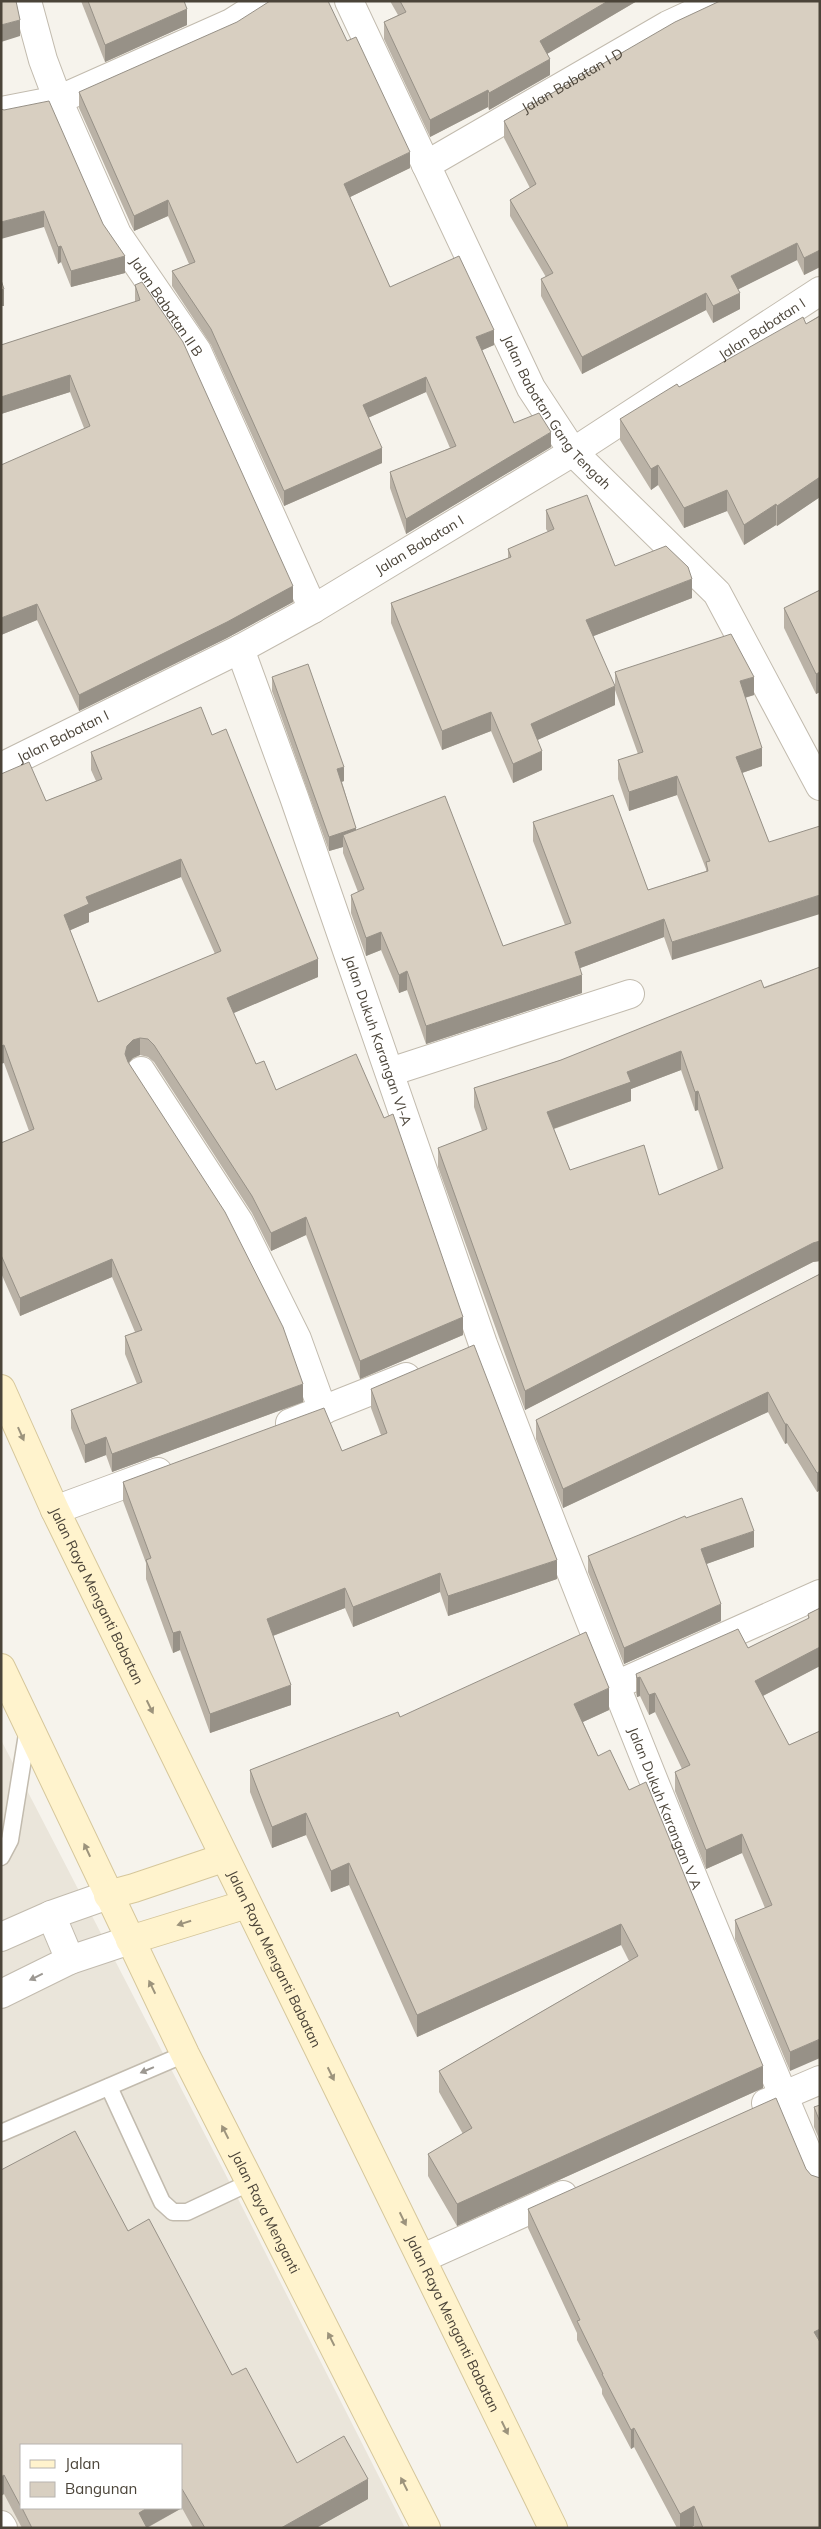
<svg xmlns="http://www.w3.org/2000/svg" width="821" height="2529" font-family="Mulish,sans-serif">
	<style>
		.residential { fill: #eae5da; fill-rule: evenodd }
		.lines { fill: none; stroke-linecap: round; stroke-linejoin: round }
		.lane-casing { stroke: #c2bbae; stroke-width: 19 }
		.street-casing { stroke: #c2bbae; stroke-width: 30 }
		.secondary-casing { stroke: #d6c79b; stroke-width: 30 }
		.lane { stroke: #fff; stroke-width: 16 }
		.street { stroke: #fff; stroke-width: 28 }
		.secondary { stroke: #fff3cd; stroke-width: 28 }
		.wall { fill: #bab2a6; fill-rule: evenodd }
		.shaded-wall { fill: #979187 }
		.building { fill: #d8cfc1; stroke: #979187; fill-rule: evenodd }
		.oneway { fill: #9c937c }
		.oneway2 { fill: #9c9892 }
		.labels { text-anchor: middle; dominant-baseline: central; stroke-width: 5; stroke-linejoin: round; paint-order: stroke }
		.street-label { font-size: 14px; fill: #4b4439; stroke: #fff }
	</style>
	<rect width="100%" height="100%" fill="#f6f3ec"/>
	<path class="residential" d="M1 1740 230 2183 405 2528H1ZM21 2445H181V2508H21Z"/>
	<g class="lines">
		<g class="lane-casing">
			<g id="lane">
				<path d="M1 1857 10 1840 28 1728"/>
				<path d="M109 2087 162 2202 173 2212H187L251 2182"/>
				<path d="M1 2133 185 2054"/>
			</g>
		</g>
		<g class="street-casing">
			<g id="street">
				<path id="s1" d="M27 1 43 60 58 100 117 234 197 351 313 609"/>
				<path id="s2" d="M349 1 531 388 573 452 717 593 820 786"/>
				<path d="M1 111 58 100 231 23 266 1"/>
				<path id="s3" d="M426 165 668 25 720 1"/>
				<path id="s4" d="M240 649 294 797 483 1344C590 1626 702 1905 820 2182"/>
				<path id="s5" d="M1 767 240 649 313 609 573 452 820 291"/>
				<path d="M141 1071 239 1222 297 1339 323 1411"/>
				<path d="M390 1072 630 994"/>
				<path d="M290 1423 406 1377"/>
				<path d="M55 1510 158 1472"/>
				<path d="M614 1686 820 1594"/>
				<path d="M51 1915 70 1960"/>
				<path d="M1 1937 51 1915 108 1895"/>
				<path d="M1 1994 70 1960 130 1940"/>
				<path d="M766 2103 820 2080"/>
				<path d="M423 2258 563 2195"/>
				<path d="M1 2525 3 2528"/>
			</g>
		</g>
		<g class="secondary-casing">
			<g id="secondary">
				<path id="s6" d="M1 1389 55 1510 553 2528"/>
				<path id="s7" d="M1 1668 185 2054 426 2528"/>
				<path d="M108 1895 134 1888 223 1858"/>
				<path d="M130 1940 247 1904"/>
			</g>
		</g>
		<use href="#lane" class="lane"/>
		<use href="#street" class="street"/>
		<use href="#secondary" class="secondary"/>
	</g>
	<g class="wall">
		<path d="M81 1H184L187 25 105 62Z"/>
		<path d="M390 1H637L547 54 550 75 489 110 488 107 430 137 384 39V22L398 15Z"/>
		<path d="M820 1V267L804 275 797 260 738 289 740 309 713 323 706 310 582 374 541 296V279L546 277 510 216V200L530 188 504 138V121Z"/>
		<path d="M79 92 410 168 350 197 390 287 494 345 482 350 514 423 551 447 406 534 390 488V472L450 448 426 392 368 418 382 463 284 506 211 345 172 286V271L189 264 168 216 134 231 79 108Z"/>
		<path d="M1 109 125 273 71 287 61 262 58 264 44 227Z"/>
		<path d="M135 285 293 602 227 638 79 711 37 620 1 635 84 428 70 392 1 414V345L135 302Z"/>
		<path d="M820 315V497L777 526 776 525 744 545 727 511 684 528 658 485 651 490 620 440V419L679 387 806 324Z"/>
		<path d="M546 510 615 566 692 598 593 636 615 705 537 740 542 770 513 783 491 731 442 750 391 623V603L508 558V549L548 532 546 529Z"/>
		<path d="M820 590V692L816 694 784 628V608Z"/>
		<path d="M615 672 754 695 745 698 762 766 742 773 769 842 672 960 664 937 580 968 582 993 426 1044 407 990 399 993 381 950 366 956 351 913V895L358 892 343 853V847L329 851 272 691V677L344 781 342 782 356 830 503 946 565 925 533 841V822L648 890 706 871V869L677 795 629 811 618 779V760L638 754 615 690Z"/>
		<path d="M212 735 318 977 233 1013 256 1064 463 1335 360 1379 306 1235 271 1251 252 1213 154 1062 148 1057 140 1055 133 1058 129 1063 303 1402 112 1472 106 1455 85 1463 71 1428V1410L137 1384 125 1354V1336L135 1332 112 1277 20 1316 1 1273V1143L29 1131 4 1063 1 774 46 801 96 781 91 770V752ZM181 877 215 954 98 1002 70 930 89 922V913Z"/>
		<path d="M820 967V1261L813 1262 525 1410 438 1167V1148L482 1131 474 1107V1088L561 1060ZM681 1070 695 1111 698 1110 718 1170 659 1195 570 1170 554 1129 631 1101V1089Z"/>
		<path d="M820 1274V1490L817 1492 787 1443 785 1444 768 1412 563 1508 536 1439V1420Z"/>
		<path d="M371 1389 557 1579 448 1616 440 1592 353 1627 345 1608 273 1636 291 1705 210 1733 180 1650 173 1653 146 1579V1563L123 1501V1482L342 1451 381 1435 371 1408Z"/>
		<path d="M686 1518 754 1547 706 1564 721 1621 624 1664 588 1572V1556Z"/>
		<path d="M820 1608V1666L763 1696 789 1745 820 1731 790 2071 735 1939V1920L765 1908 742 1853 706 1869 675 1791V1772L682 1769 655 1712 649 1715 640 1696 637 1697 636 1693V1674L748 1648 808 1619V1614Z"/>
		<path d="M609 1710 583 1722 598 1756 763 2088 457 2226 428 2176V2154L463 2134 439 2092V2071L629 1961 621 1945 417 2037 349 1885 331 1892 306 1835 272 1848 250 1792V1770L400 1717Z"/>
		<path d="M820 2105V2141L814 2127V2107Z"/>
		<path d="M806 2169 811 2175 819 2178 820 2528H695L694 2526 690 2528H677L634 2447 631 2449 602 2394V2389L577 2340V2333L528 2228V2209Z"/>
		<path d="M1 2170 128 2231 297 2463 368 2499 316 2528H193L182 2508 147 2528H22L4 2494 1 2496ZM21 2445 181 2508H21Z"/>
	</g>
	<g class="shaded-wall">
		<path d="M608 1H637L540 58V41Z"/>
		<path d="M187 9V25L105 62V45Z"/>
		<path d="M20 20V36L1 42V25Z"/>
		<path d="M550 59V75L489 110V93Z"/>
		<path d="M488 90V107L430 137V120Z"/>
		<path d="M410 152V168L344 200V184Z"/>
		<path d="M168 200V216L134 231V216Z"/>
		<path d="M44 211V227L1 239V222Z"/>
		<path d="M797 243V260L731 293V276Z"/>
		<path d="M61 246V262L58 264V247Z"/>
		<path d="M820 250V267L804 275V258Z"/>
		<path d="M125 256V273L71 287V271Z"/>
		<path d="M4 289V306H1V290Z"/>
		<path d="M706 293V310L582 374V357Z"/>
		<path d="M740 293V309L713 323V306Z"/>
		<path d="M494 330V345L476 353V337Z"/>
		<path d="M70 375V392L1 414V397Z"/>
		<path d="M426 377V392L363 420V405Z"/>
		<path d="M551 432V447L406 534V519Z"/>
		<path d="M382 448V463L284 506V491Z"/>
		<path d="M658 465V485L651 490V469Z"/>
		<path d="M820 477V497L777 526V506Z"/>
		<path d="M727 490V511L684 528V508Z"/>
		<path d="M776 504V525L744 545V525Z"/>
		<path d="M692 579V598L586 639V620Z"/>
		<path d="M293 586V602L227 638 79 711V695Z"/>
		<path d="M37 604V620L1 635V618Z"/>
		<path d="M820 672V692L816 694V674Z"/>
		<path d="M754 677V695L740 699V681Z"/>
		<path d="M615 686V705L531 743V724Z"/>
		<path d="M491 712V731L442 750V731Z"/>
		<path d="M762 748V766L736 775V757Z"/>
		<path d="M542 751V770L513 783V764Z"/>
		<path d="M344 767V781L337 783V769Z"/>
		<path d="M677 776V795L629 811V792Z"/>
		<path d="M356 828V843L343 835V847L329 851V837Z"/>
		<path d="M181 859V877L89 913V922L64 933V915L86 897Z"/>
		<path d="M820 895V914L672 960V942Z"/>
		<path d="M664 919V937L575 970V952Z"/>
		<path d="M381 932V950L366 956V938Z"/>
		<path d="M318 959V977L227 1016V998Z"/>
		<path d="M407 971V990L399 993V975Z"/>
		<path d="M582 975V993L426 1044V1026Z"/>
		<path d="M140 1038V1055L133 1058 127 1064 125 1054 127 1046 133 1040Z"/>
		<path d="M4 1045V1063L1 1064V1046Z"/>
		<path d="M681 1051V1070L631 1089V1101L547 1131V1112L627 1072Z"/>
		<path d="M698 1091V1110L695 1111V1092Z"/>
		<path d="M306 1217V1235L271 1251V1233Z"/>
		<path d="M820 1241V1261L813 1262 525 1410V1391L813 1243Z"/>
		<path d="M112 1259V1277L20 1316V1298Z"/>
		<path d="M463 1317V1335L360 1379V1361Z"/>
		<path d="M303 1384V1402L112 1472V1454Z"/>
		<path d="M768 1392V1412L563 1508V1489Z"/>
		<path d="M785 1424H787V1443L785 1444Z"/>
		<path d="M106 1437V1455L85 1463V1445Z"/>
		<path d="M820 1471V1490L817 1492V1473Z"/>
		<path d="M754 1531V1547L701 1566V1549Z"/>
		<path d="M557 1560V1579L448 1616V1596Z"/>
		<path d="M440 1573V1592L353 1627V1607Z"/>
		<path d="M345 1588V1608L267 1638V1619Z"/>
		<path d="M721 1604V1621L624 1664V1648Z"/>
		<path d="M180 1631V1650L173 1653V1633Z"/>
		<path d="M820 1647V1666L755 1700V1681Z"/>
		<path d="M640 1677V1696L637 1697V1678Z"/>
		<path d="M291 1685V1705L210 1733V1714Z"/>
		<path d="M609 1688V1710L574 1726V1704Z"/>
		<path d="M655 1693V1712L649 1715V1695Z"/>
		<path d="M306 1813V1835L272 1848V1827Z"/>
		<path d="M742 1834V1853L706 1869V1850Z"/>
		<path d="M349 1863V1885L331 1892V1871Z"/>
		<path d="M621 1924V1945L417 2037V2015Z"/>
		<path d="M820 2039V2058L790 2071V2052Z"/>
		<path d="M763 2066V2088L457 2226V2204Z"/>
		<path d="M820 2329V2348L814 2332Z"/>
		<path d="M634 2428V2447L631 2449V2430Z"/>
		<path d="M4 2475V2494L1 2496V2477Z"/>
		<path d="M368 2479V2499L316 2528H281Z"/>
		<path d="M181 2489H182V2508L146 2528 139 2513 147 2508H181Z"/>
		<path d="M694 2506V2526L690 2528H680V2514Z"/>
	</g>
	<g class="building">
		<path d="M1 1H16L20 20 1 25Z"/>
		<path d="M88 1H184L187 9 105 45Z"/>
		<path d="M270 1H328L347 41 356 37 410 152 344 184 390 287 459 256 494 330 476 337 514 423 539 413 551 432 406 519 390 472 456 446 426 377 363 405 382 448 284 491 211 329 172 271 195 262 168 200 134 216 79 92 237 22Z"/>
		<path d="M400 1H608L540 41 550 59 489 93 488 90 430 120 384 22 406 12Z"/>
		<path d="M720 1H820V250L804 258 797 243 731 276 740 293 713 306 706 293 582 357 541 279 553 273 510 200 536 184 504 121 675 22Z"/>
		<path d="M49 101 103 224 125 256 71 271 61 246 58 247 44 211 1 222V109L4 110Z"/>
		<path d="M1 280 4 289 1 290Z"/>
		<path d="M142 282 183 342 293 586 227 622 79 695 37 604 1 618V465L90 426 70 375 1 397V345L140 300 135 285Z"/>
		<path d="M820 316V477L777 506 776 504 744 525 727 490 684 508 658 465 651 469 620 419 677 384 679 387 803 317 806 324Z"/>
		<path d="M587 495 615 566 666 546 688 567 692 579 586 620 615 686 531 724 542 751 513 764 491 712 442 731 391 603 511 557 508 549 554 529 546 510Z"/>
		<path d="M820 590V672L816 674 784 608Z"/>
		<path d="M731 634 754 677 740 681 762 748 736 757 769 842 820 826V895L672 942 664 919 575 952 582 975 426 1026 407 971 399 975 381 932 366 938 351 895 364 889 343 835 445 796 503 946 571 923 533 822 613 795 648 890 708 871 706 862 710 861 677 776 629 792 618 760 643 752 615 672Z"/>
		<path d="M308 664 344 767 337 769 356 828 329 837 272 677Z"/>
		<path d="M201 707 212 735 226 729 318 959 227 998 256 1064 264 1061 276 1090 356 1054 384 1118 393 1114 463 1317 360 1361 306 1217 271 1233 252 1196 154 1045 148 1039 140 1038 133 1040 127 1046 125 1054 128 1062 225 1212 283 1327 303 1384 112 1454 106 1437 85 1445 71 1410 142 1382 125 1336 142 1330 112 1259 20 1298 1 1255V1143L34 1129 4 1045 1 1046V774L29 762 46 801 102 779 91 752ZM181 859 221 951 98 1002 64 915 89 904 86 897Z"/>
		<path d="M820 967V1241L813 1243 525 1391 438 1148 487 1129 474 1088 561 1060 761 980 764 988ZM681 1051 695 1092 698 1091 723 1168 659 1195 644 1145 570 1170 547 1112 631 1082 627 1072Z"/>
		<path d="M820 1274V1471L817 1473 787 1424H785L768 1392 563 1489 536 1420Z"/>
		<path d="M474 1345 557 1560 448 1596 440 1573 353 1607 345 1588 267 1619 291 1685 210 1714 180 1631 173 1633 146 1560 151 1558 123 1482 324 1408 342 1451 387 1433 371 1389Z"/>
		<path d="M742 1498 754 1531 701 1549 721 1604 624 1648 588 1556 685 1516 686 1518Z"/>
		<path d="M820 1608V1647L755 1681 789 1745 820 1731V2039L790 2052 735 1920 772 1905 742 1834 706 1850 675 1772 690 1765 655 1693 649 1695 640 1677 637 1678 636 1674 738 1629 748 1648 809 1618 808 1614Z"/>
		<path d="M586 1632 609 1688 574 1704 598 1756 610 1750 629 1790 646 1782 763 2066 457 2204 428 2154 472 2128 439 2071 638 1956 621 1924 417 2015 349 1863 331 1871 306 1813 272 1827 250 1770 398 1712 400 1717Z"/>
		<path d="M776 2098 806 2169 811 2175 820 2178V2329L814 2332 820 2342V2528H703L694 2506 680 2514 634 2428 631 2430 602 2374H603L577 2321 580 2320 528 2209Z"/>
		<path d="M820 2105V2122L814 2107Z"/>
		<path d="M75 2131 128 2231 149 2219 232 2375 246 2368 297 2463 344 2436 368 2479 281 2528H205L182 2489H181V2445H21V2507L4 2475 1 2477V2170Z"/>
		<path d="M22 2508H147L139 2513 147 2528H32Z"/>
	</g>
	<defs><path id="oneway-solid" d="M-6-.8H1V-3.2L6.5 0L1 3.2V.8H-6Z" transform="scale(1.25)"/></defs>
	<g class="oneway">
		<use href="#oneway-solid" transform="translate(21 1434) rotate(66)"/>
		<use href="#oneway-solid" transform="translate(150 1707) rotate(64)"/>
		<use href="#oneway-solid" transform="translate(87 1850) rotate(-115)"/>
		<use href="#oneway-solid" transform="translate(184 1923) rotate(162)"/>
		<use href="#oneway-solid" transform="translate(152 1987) rotate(-116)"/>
		<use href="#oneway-solid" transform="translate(331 2074) rotate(64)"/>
		<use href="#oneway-solid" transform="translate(225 2132) rotate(-117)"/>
		<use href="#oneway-solid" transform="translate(403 2219) rotate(64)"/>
		<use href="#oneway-solid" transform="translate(331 2339) rotate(-117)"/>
		<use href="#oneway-solid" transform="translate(505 2428) rotate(64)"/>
		<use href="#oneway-solid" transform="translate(404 2484) rotate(-117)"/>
	</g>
	<g class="oneway2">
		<use href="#oneway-solid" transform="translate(36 1977) rotate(154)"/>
		<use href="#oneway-solid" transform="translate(147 2070) rotate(157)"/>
	</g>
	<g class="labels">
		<g class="street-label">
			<text stroke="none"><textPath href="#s3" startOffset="169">Jalan Babatan I D</textPath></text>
			<text stroke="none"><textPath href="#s1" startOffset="338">Jalan Babatan II B</textPath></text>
			<text stroke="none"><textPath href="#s5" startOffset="879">Jalan Babatan I</textPath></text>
			<text stroke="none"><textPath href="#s2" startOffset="462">Jalan Babatan Gang Tengah</textPath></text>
			<text stroke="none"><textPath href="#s5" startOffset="474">Jalan Babatan I</textPath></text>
			<text stroke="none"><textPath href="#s5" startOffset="69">Jalan Babatan I</textPath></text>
			<text stroke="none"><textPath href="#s4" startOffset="415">Jalan Dukuh Karangan VI-A</textPath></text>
			<text stroke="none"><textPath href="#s6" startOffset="228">Jalan Raya Menganti Babatan</textPath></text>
			<text stroke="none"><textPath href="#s4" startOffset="1235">Jalan Dukuh Karangan V A</textPath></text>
			<text stroke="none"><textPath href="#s6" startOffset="632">Jalan Raya Menganti Babatan</textPath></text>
			<text stroke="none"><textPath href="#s7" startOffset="605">Jalan Raya Menganti</textPath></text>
			<text stroke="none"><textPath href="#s6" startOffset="1038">Jalan Raya Menganti Babatan</textPath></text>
		</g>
	</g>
	<rect width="821" height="2529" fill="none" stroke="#4b4439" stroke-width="5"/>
	<rect x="20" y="2444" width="162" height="65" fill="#ffffff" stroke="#b7b4b0"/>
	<rect x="30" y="2460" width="25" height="8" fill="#fff3cd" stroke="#b7b4b0"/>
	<text x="65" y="2469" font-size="15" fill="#4b4439">Jalan</text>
	<rect x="30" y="2482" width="25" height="15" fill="#d8cfc1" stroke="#b7b4b0"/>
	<text x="65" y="2494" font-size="15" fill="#4b4439">Bangunan</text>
</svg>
